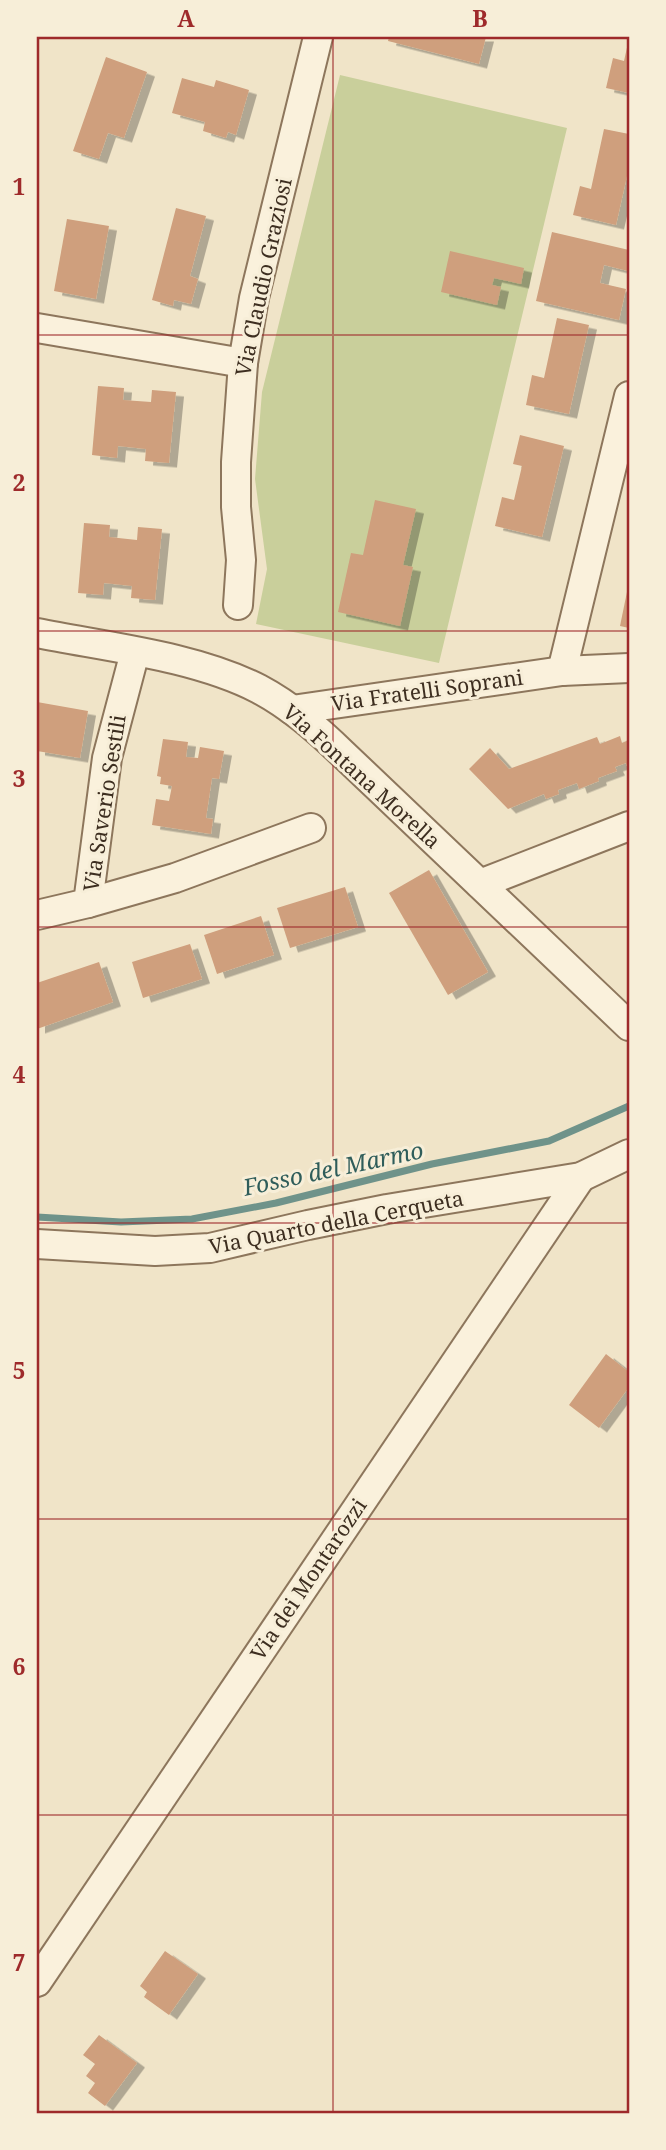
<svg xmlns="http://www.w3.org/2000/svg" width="666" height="2150" font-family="'Noto Serif',serif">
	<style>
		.green { fill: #c9cf9b }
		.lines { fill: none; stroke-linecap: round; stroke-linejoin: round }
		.stream { stroke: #6f938a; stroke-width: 7 }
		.building { fill: #cf9f7d; filter: url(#shadow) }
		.minor-casing { stroke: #8d765c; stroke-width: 32 }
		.minor { stroke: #faf1dc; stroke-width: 28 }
		.grid { fill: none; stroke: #9e2a2b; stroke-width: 2; stroke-opacity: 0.55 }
		.labels { text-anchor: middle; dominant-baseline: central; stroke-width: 6; stroke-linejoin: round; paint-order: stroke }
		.street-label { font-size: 21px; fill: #3d2e20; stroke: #f7eed8 }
		.water-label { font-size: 23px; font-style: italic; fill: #2f5d5a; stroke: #f7eed8 }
		.neatline { fill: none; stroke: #9e2a2b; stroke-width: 2.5 }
		.grid-label { font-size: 23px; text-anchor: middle; font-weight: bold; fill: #9e2a2b }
	</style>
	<defs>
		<filter id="shadow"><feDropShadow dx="8" dy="4.5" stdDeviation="0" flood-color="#0004"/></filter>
	</defs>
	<rect width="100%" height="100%" fill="#f0e4c8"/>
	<path class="green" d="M340 75 567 128 439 663 256 624 267 569 255 479 262 392Z"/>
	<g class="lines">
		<path class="stream" d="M37 1217 121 1222 192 1219 276 1203 432 1164 549 1141 629 1106"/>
	</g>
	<g class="building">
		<path d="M389 37H486L479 64 388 41Z"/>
		<path d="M628 43H629V93L606 88 613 58 624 61Z"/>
		<path d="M106 57 147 72 124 138 108 133 99 159 73 151Z"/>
		<path d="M182 78 214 87 216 80 249 90 236 135 228 132 226 138 203 131 205 122 172 113Z"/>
		<path d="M604 129 629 134V167L616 225 573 215 580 186 591 189Z"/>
		<path d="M176 208 206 216 190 276 198 279 191 304 174 300 173 306 152 300Z"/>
		<path d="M67 219 109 226 96 299 54 291Z"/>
		<path d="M552 232 629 250 628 271 604 265 600 283 626 289 619 320 536 301Z"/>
		<path d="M450 251 524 268 521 284 494 278 492 285 501 287 497 305 441 292Z"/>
		<path d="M557 318 589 325 569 414 526 405 532 375 544 378Z"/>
		<path d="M98 386 124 388 123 400 151 402 152 390 176 392 169 463 145 461 146 449 118 446 117 458 92 455Z"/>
		<path d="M520 435 564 446 542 537 495 526 502 497 514 500 522 466 513 464Z"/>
		<path d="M375 500 416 509 403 565 413 567 400 626 338 612 351 553 363 555Z"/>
		<path d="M84 523 110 525 109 537 137 540 138 527 162 529 155 600 131 598 132 586 104 583 103 595 78 593Z"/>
		<path d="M628 587H629V628L620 626Z"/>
		<path d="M37 702 88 711 80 758 37 751Z"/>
		<path d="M620 736 622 743 629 740V772L626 763 615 767 617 771 598 778 599 781 579 789 577 783 558 790 559 794 546 799 544 794 508 809 469 769 490 748 509 769 597 737 600 744Z"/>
		<path d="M163 739 188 742 186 757 198 758 200 747 224 751 219 779 212 778 206 818 213 819 211 834 152 825 156 799 169 801 172 786 160 784 161 777 157 776Z"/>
		<path d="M429 870 488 972 448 995 389 893Z"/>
		<path d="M345 887 358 927 290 948 277 908Z"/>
		<path d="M261 916 274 955 217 974 204 935Z"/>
		<path d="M190 944 202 979 143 998 132 962Z"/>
		<path d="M99 962 113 1002 37 1029V983Z"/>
		<path d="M606 1354 629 1372V1387L599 1428 569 1405Z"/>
		<path d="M165 1951 198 1974 169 2015 144 1997 147 1992 140 1986Z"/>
		<path d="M99 2035 137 2063 105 2106 88 2093 95 2083 86 2076 95 2064 83 2055Z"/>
	</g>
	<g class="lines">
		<g class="minor-casing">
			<g id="minor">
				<path d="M37 328 243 363"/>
				<path d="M238 605 241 560 236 507V462L243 363 254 298 318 37"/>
				<path d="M37 633C107 647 195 656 259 689 291 706 317 729 343 754L629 1026"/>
				<path d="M562 671 629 396"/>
				<path d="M292 710 562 671 629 668"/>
				<path d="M480 884 629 826"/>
				<path d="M88 903 175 878 311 828"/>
				<path d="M37 915 88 903 107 758 135 652"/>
				<path d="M37 1244 155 1251 210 1248 308 1225 387 1209 581 1177 629 1154"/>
				<path d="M37 1982 581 1177"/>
			</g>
		</g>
		<use href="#minor" class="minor"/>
	</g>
	<path class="grid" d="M333 37V2113M37 335H629M37 631H629M37 927H629M37 1223H629M37 1519H629M37 1815H629"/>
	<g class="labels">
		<g class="street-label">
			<text transform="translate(263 277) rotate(-78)">Via Claudio Graziosi</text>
			<text transform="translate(427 690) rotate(-8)">Via Fratelli Soprani</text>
			<text transform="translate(362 776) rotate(42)">Via Fontana Morella</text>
			<text transform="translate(104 803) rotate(-81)">Via Saverio Sestili</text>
			<text transform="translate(336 1222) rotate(-11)">Via Quarto della Cerqueta</text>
			<text transform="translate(308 1579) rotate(-56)">Via dei Montarozzi</text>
		</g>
		<g class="water-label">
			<text transform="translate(333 1168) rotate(-12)">Fosso del Marmo</text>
		</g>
	</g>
	<rect width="666" height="2150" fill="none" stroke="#f7eed8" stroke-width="77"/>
	<rect x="38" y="38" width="590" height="2074" class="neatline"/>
	<g class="grid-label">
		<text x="186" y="27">A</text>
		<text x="480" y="27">B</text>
		<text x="19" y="195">1</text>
		<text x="19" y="491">2</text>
		<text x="19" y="787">3</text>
		<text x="19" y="1083">4</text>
		<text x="19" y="1379">5</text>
		<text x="19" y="1675">6</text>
		<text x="19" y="1971">7</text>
	</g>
</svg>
